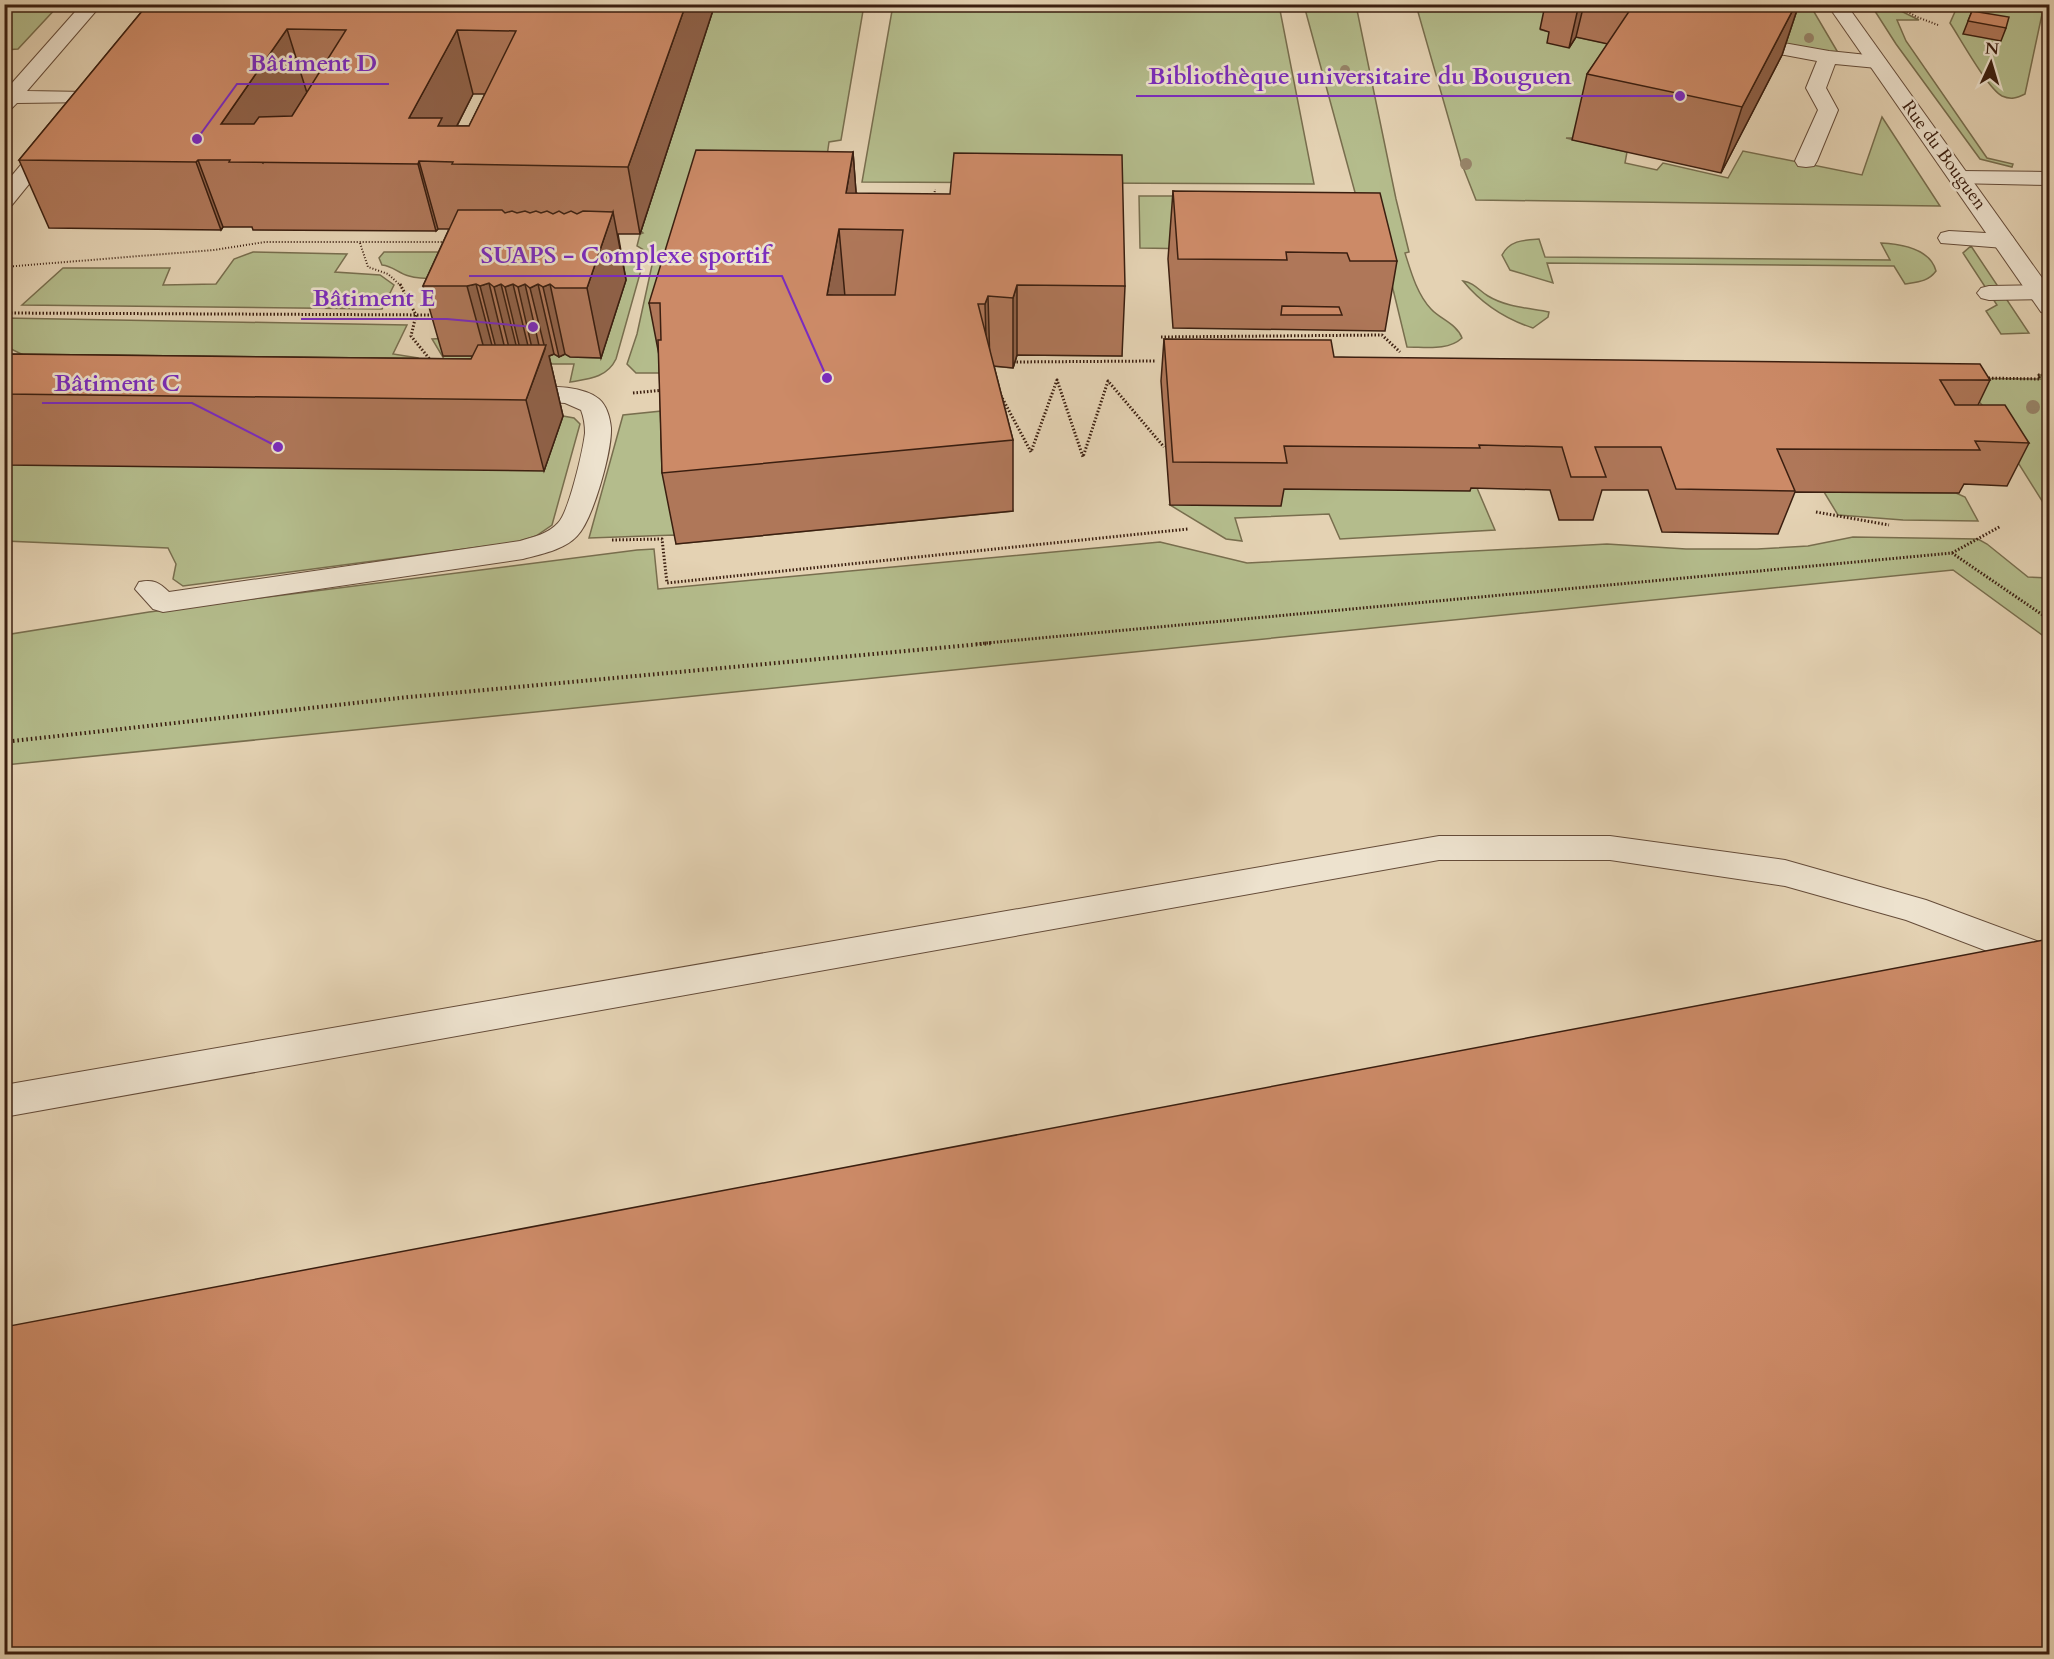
<svg xmlns="http://www.w3.org/2000/svg" width="2054" height="1659" font-family="Cardo,serif">
	<style>
		.green { fill: #b4bc8c; stroke: #786e4e; stroke-width: 1.5 }
		.lines { fill: none; stroke-linecap: round; stroke-linejoin: round }
		.service-casing { stroke: #654c39; stroke-width: 2 }
		.tertiary-casing { stroke: #654c39; stroke-width: 2 }
		.path-far2 { stroke: #3b1f10; stroke-width: 2; stroke-dasharray: 1 2; stroke-linecap: butt }
		.path-far1 { stroke: #3b1f10; stroke-width: 3; stroke-dasharray: 1.5 2; stroke-linecap: butt }
		.path { stroke: #3b1f10; stroke-width: 4; stroke-dasharray: 1.5 3; stroke-linecap: butt }
		.service { fill: #ede2ce; fill-rule: evenodd }
		.tertiary { fill: #ede2ce; fill-rule: evenodd }
		.tree { fill: #98856a }
		.wall { fill: #af7759; stroke: #3b1f10; stroke-width: 1.5; fill-rule: evenodd }
		.shaded-wall { fill: #8f6148; stroke: #3b1f10; stroke-width: 1.5 }
		.building { fill: #cc8a67; stroke: #3b1f10; stroke-width: 1.5; fill-rule: evenodd }
		.labels { text-anchor: middle; dominant-baseline: central; stroke-width: 5; stroke-linejoin: round; paint-order: stroke }
		.far-street-label { font-size: 18px; fill: #3b1f10; stroke: #ede2ce }
		.leader { fill: none; stroke: #7b2cbf; stroke-width: 2 }
		.callout-dot { fill: #7b2cbf; stroke: #ede2ce; stroke-width: 2 }
		.callout-label { font-size: 24px; text-anchor: middle; font-weight: bold; fill: #7b2cbf; stroke: #ede2ce; stroke-width: 5; stroke-linejoin: round; paint-order: stroke }
	</style>
	<rect width="100%" height="100%" fill="#e4d2b3"/>
	<filter id="stains"><feTurbulence type="fractalNoise" baseFrequency=".00333" numOctaves="4"/><feColorMatrix values="0 0 0 0 .2 0 0 0 0 .09 0 0 0 0 .02 0 0 0 .5 -.17"/></filter>
	<radialGradient id="worn" r=".72"><stop offset=".6" stop-color="#630" stop-opacity="0"/><stop offset="1" stop-color="#630" stop-opacity=".3"/></radialGradient>
	<g class="green">
		<path d="M1519 4 1553 11 1541 30 1630 48 1573 138H1566L1627 152 1625 163 1657 170 1663 163 1728 178 1743 151 1862 175 1882 117 1940 206 1476 200 1461 162 1416 5Z"/>
		<path d="M21 5H59L18 49 5 50 4 8H18Z"/>
		<path d="M714 5H864L841 140 829 142 822 192 1119 223 1122 356 1017 355 1013 368 990 366 981 384 1013 511 676 544 675 535 589 538 623 415 671 410 672 373H636L627 364 637 334 654 256 637 246 640 234 643 233 641 231Z"/>
		<path d="M893 5H1279L1314 184 862 182Z"/>
		<path d="M1651 5H1810L1840 56 1643 18Z"/>
		<path d="M1871 5H1889L1919 20H1897L1906 41 1987 158 2013 164 2012 167 1980 159 1896 44Z"/>
		<path d="M1958 5H1982L2014 11 2015 5H2044L2025 94C2017 98 2011 100 2002 96 1988 89 1960 38 1950 23Z"/>
		<path d="M1305 9 1357 10 1396 199 1409 252 1405 253C1411 272 1417 294 1431 309 1440 319 1457 324 1462 338 1448 351 1426 347 1407 347L1384 252 1140 248 1139 196H1192L1359 207Z"/>
		<path d="M1539 239 1545 257 1890 260 1881 243C1900 244 1930 248 1936 271 1928 282 1917 282 1905 284L1894 266 1547 263 1553 283 1510 270 1502 255C1510 240 1524 240 1539 239Z"/>
		<path d="M1971 246 2029 333 2001 334 1986 311 1997 305 1963 253Z"/>
		<path d="M253 252 347 254 335 272 380 275 394 285 382 309 22 305 63 268H170L163 285 216 284 234 259Z"/>
		<path d="M384 252H465L453 279C438 278 422 280 409 276 398 273 393 266 382 265L379 258Z"/>
		<path d="M611 253C624 255 635 257 641 270L616 359C607 378 588 379 570 382L574 364H461L453 374 432 339 450 338 444 356 547 357 554 354 559 357 565 354 571 357 601 358Z"/>
		<path d="M1463 281C1475 283 1478 290 1488 296 1506 307 1528 308 1549 312L1548 317 1533 328C1505 319 1482 304 1463 281Z"/>
		<path d="M4 318 407 325 393 354 418 358 422 380H74L5 346Z"/>
		<path d="M2038 375H2049V512L1982 405 1965 387 1943 378 2040 379Z"/>
		<path d="M563 416 574 418 580 424 552 525 536 536 517 542 183 586 173 579 176 564 168 548 5 541V465Z"/>
		<path d="M1278 488H1477L1495 530 1340 539 1329 514 1235 518 1242 541 1226 539 1170 505Z"/>
		<path d="M1824 492 1956 493 1965 497 1978 521 1903 520 1838 515Z"/>
		<path d="M1853 537 1978 539 1987 544 2028 577 2049 578V640L1953 570 5 765V635L149 612 637 550 654 549 658 589 1160 542 1247 563 1607 544 1686 549H1757L1808 546Z"/>
	</g>
	<g class="lines">
		<g class="service-casing">
			<g id="service">
				<path d="M82 4H102L27 91 87 92 94 94 97 98 94 102 17 103 11 109 4 111V92Z"/>
				<path d="M1739 35 1829 51 1877 56 1884 58 1887 62 1884 66 1877 68 1835 64 1826 88 1838 110 1817 161 1814 166 1806 167 1798 166 1795 161 1818 110 1806 88 1817 61 1732 45 1729 41 1732 37Z"/>
				<path d="M53 135 61 136 64 141 12 205 4 207V185L45 136Z"/>
				<path d="M1961 171 2048 172 2050 185 1953 183 1950 178 1953 173Z"/>
				<path d="M1949 231 2004 234 2012 236 2015 241 2012 246 2004 248 1941 243 1938 238 1941 233Z"/>
				<path d="M2050 285V299L1989 300 1981 298 1977 293 1981 288 1989 286Z"/>
				<path d="M514 386C537 387 580 383 599 399 607 406 610 418 611 428 612 451 593 520 577 536 564 550 541 554 523 559L163 612 153 609 135 589 139 582C153 579 159 582 169 592L520 541C533 537 548 534 558 523 569 512 583 450 585 433 585 425 584 418 581 410L565 403 505 399 501 394 505 389Z"/>
				<path d="M1439 836H1610L1785 860 1926 900 2050 946V975L1906 920 1785 886 1610 860H1439L4 1117V1085Z"/>
			</g>
		</g>
		<g class="tertiary-casing">
			<path id="tertiary" d="M1827 4H1846L2050 289V314L2041 312Z"/>
		</g>
		<g class="path-far2">
			<path d="M1894 4 1917 17 1938 25"/>
			<path d="M934 198 935 189"/>
			<path d="M360 243 368 267 388 274 401 286"/>
			<path d="M4 267 214 250 265 242H447"/>
		</g>
		<g class="path-far1">
			<path d="M400 284 416 315 411 336 432 362"/>
			<path d="M4 313 436 315"/>
			<path d="M1161 337 1382 335 1400 352"/>
			<path d="M1013 362 1156 361"/>
			<path d="M1985 378 2040 379 2038 375H2050"/>
			<path d="M999 392 1031 452 1057 380 1083 457 1108 381 1164 447"/>
			<path d="M633 393 664 390"/>
			<path d="M1816 512 1889 525"/>
			<path d="M612 540 662 539 667 583 1188 529"/>
			<path d="M1952 553 2001 526"/>
			<path d="M976 644 1952 553 2050 620"/>
		</g>
		<path class="path" d="M4 742 409 697 992 643"/>
		<use href="#service" class="service"/>
		<use href="#tertiary" class="tertiary"/>
	</g>
	<g class="tree">
		<circle cx="1809" cy="38" r="5"/>
		<circle cx="1345" cy="70" r="5"/>
		<circle cx="1466" cy="164" r="6"/>
		<circle cx="2033" cy="407" r="7"/>
	</g>
	<g class="wall">
		<path d="M4 4H21L18 8H4Z"/>
		<path d="M148 4H715L640 234H618L626 280 601 358 570 357 565 354 559 357 554 354 549 356 563 416 544 471 4 465V354L471 359 473 356H443L423 286 449 229H438L436 231 253 230 252 227H223L221 230 49 228 19 160ZM473 94H485L469 126H457Z"/>
		<path d="M1519 4H1799L1782 55 1721 173 1572 140 1587 74 1608 44 1576 37 1569 48 1547 43 1549 32 1540 29 1544 10Z"/>
		<path d="M1972 11 2006 28 2001 41 1963 34Z"/>
		<path d="M853 152 856 193 1125 286 1122 356 1017 355 1013 368 994 366 1013 440V511L676 544 662 473 659 355 649 303Z"/>
		<path d="M1173 191 1397 261 1385 331 1173 328 1168 259Z"/>
		<path d="M1164 339 1334 357 1990 380 1978 405 2029 443 2007 486 1964 484 1959 493 1795 492 1778 534 1662 532 1648 490H1602L1593 520H1559L1550 490 1471 488 1470 491 1284 489 1281 506 1170 505 1161 381Z"/>
	</g>
	<g class="shaded-wall">
		<path d="M686 4H715L640 234 628 167Z"/>
		<path d="M1579 4H1584L1576 37 1569 48Z"/>
		<path d="M1796 4H1799L1782 55 1721 173 1742 107Z"/>
		<path d="M287 29 307 93 263 163 221 124Z"/>
		<path d="M457 30 473 94 448 143 409 118Z"/>
		<path d="M853 152 858 219 846 193Z"/>
		<path d="M198 160 223 227 221 230 196 162Z"/>
		<path d="M419 161 438 229 436 231 418 164Z"/>
		<path d="M613 212 626 280 601 358 587 288Z"/>
		<path d="M839 229 845 297 827 295Z"/>
		<path d="M489 283 506 353 498 356 480 286Z"/>
		<path d="M476 284 494 353 486 356 467 286Z"/>
		<path d="M501 284 518 353 511 356 494 287Z"/>
		<path d="M513 284 530 354 522 357 505 287Z"/>
		<path d="M525 284 541 354 534 357 518 287Z"/>
		<path d="M538 284 554 354 549 356 563 416 544 471 526 400 545 349 530 288Z"/>
		<path d="M550 284 565 354 559 357 543 287Z"/>
		<path d="M1017 285V355L1013 368V298Z"/>
		<path d="M988 296 990 366 987 374 985 304Z"/>
	</g>
	<g class="building">
		<path d="M148 4H686L628 167 452 164 453 162 419 161 418 164 229 162 230 160H198L196 162 19 160ZM287 29 346 30 292 116 259 117 254 124H221ZM457 30 516 31 469 126H438L442 118H409Z"/>
		<path d="M1634 4H1796L1742 107 1587 74Z"/>
		<path d="M1972 11 2009 17 2006 28 1968 21Z"/>
		<path d="M696 150 853 152 846 193 950 194 954 153 1122 155 1125 286 1017 285 1013 298 988 296 985 304H978L1013 440 662 473 658 340H661L660 303H649ZM839 229 903 230 895 295H827Z"/>
		<path d="M1173 191 1380 193 1397 261H1350L1347 253 1286 252 1287 260 1178 259Z"/>
		<path d="M458 210H502L505 213 512 211 517 213 525 211 530 213 536 211 541 213 547 211 553 214 559 211 564 214 571 211 577 214 583 211 613 212 587 288H555L550 284 543 287 538 284 530 288 525 284 518 287 513 284 505 287 501 284 494 287 489 283 480 286 476 284 467 286H423Z"/>
		<path d="M1282 306 1339 307 1342 315H1281Z"/>
		<path d="M1164 339 1331 340 1334 357 1980 364 1990 380H1940L1955 405H2005L2029 443 1975 441 1980 450 1777 449 1795 491 1676 489 1661 447H1595L1606 477H1571L1562 447H1560L1479 445 1480 448 1284 446 1287 463 1173 462Z"/>
		<path d="M478 345H546L526 400 4 394V354L471 359Z"/>
		<path d="M2049 939V1654H4V1327Z"/>
	</g>
	<g class="labels">
		<g class="far-street-label">
			<text transform="translate(1944 155) rotate(54)">Rue du Bouguen</text>
		</g>
	</g>
	<path class="leader" d="M197 139L237 84H389M1680 96L1584 96H1136M827 378L782 276H469M533 327L447 319H301M278 447L192 403H42"/>
	<g class="callout-dot">
		<circle cx="197" cy="139" r="6"/>
		<circle cx="1680" cy="96" r="6"/>
		<circle cx="827" cy="378" r="6"/>
		<circle cx="533" cy="327" r="6"/>
		<circle cx="278" cy="447" r="6"/>
	</g>
	<g class="callout-label">
		<text x="313" y="71">Bâtiment D</text>
		<text x="1360" y="84">Bibliothèque universitaire du Bouguen</text>
		<text x="625" y="263">SUAPS - Complexe sportif</text>
		<text x="374" y="306">Bâtiment E</text>
		<text x="117" y="391">Bâtiment C</text>
	</g>
	<rect width="2054" height="1659" fill="none" stroke="#e4d2b3" stroke-width="24"/>
	<rect x="6" y="6" width="2042" height="1647" fill="none" stroke="#3b1f10" stroke-width="3"/>
	<rect x="12" y="12" width="2030" height="1635" fill="none" stroke="#3b1f10" stroke-width="1.5"/>
	<g transform="translate(1991 63) rotate(4)" stroke="#ede2ce" stroke-width="4.5" paint-order="stroke">
	<path d="M0-4.5L10 22L0 15L-10 22Z" fill="#3b1f10"/>
	<text y="-9" font-size="16" font-weight="bold" text-anchor="middle" fill="#3b1f10">N</text>
	</g>
	<rect width="100%" height="100%" filter="url(#stains)"/>
	<rect width="100%" height="100%" fill="url(#worn)"/>
</svg>
